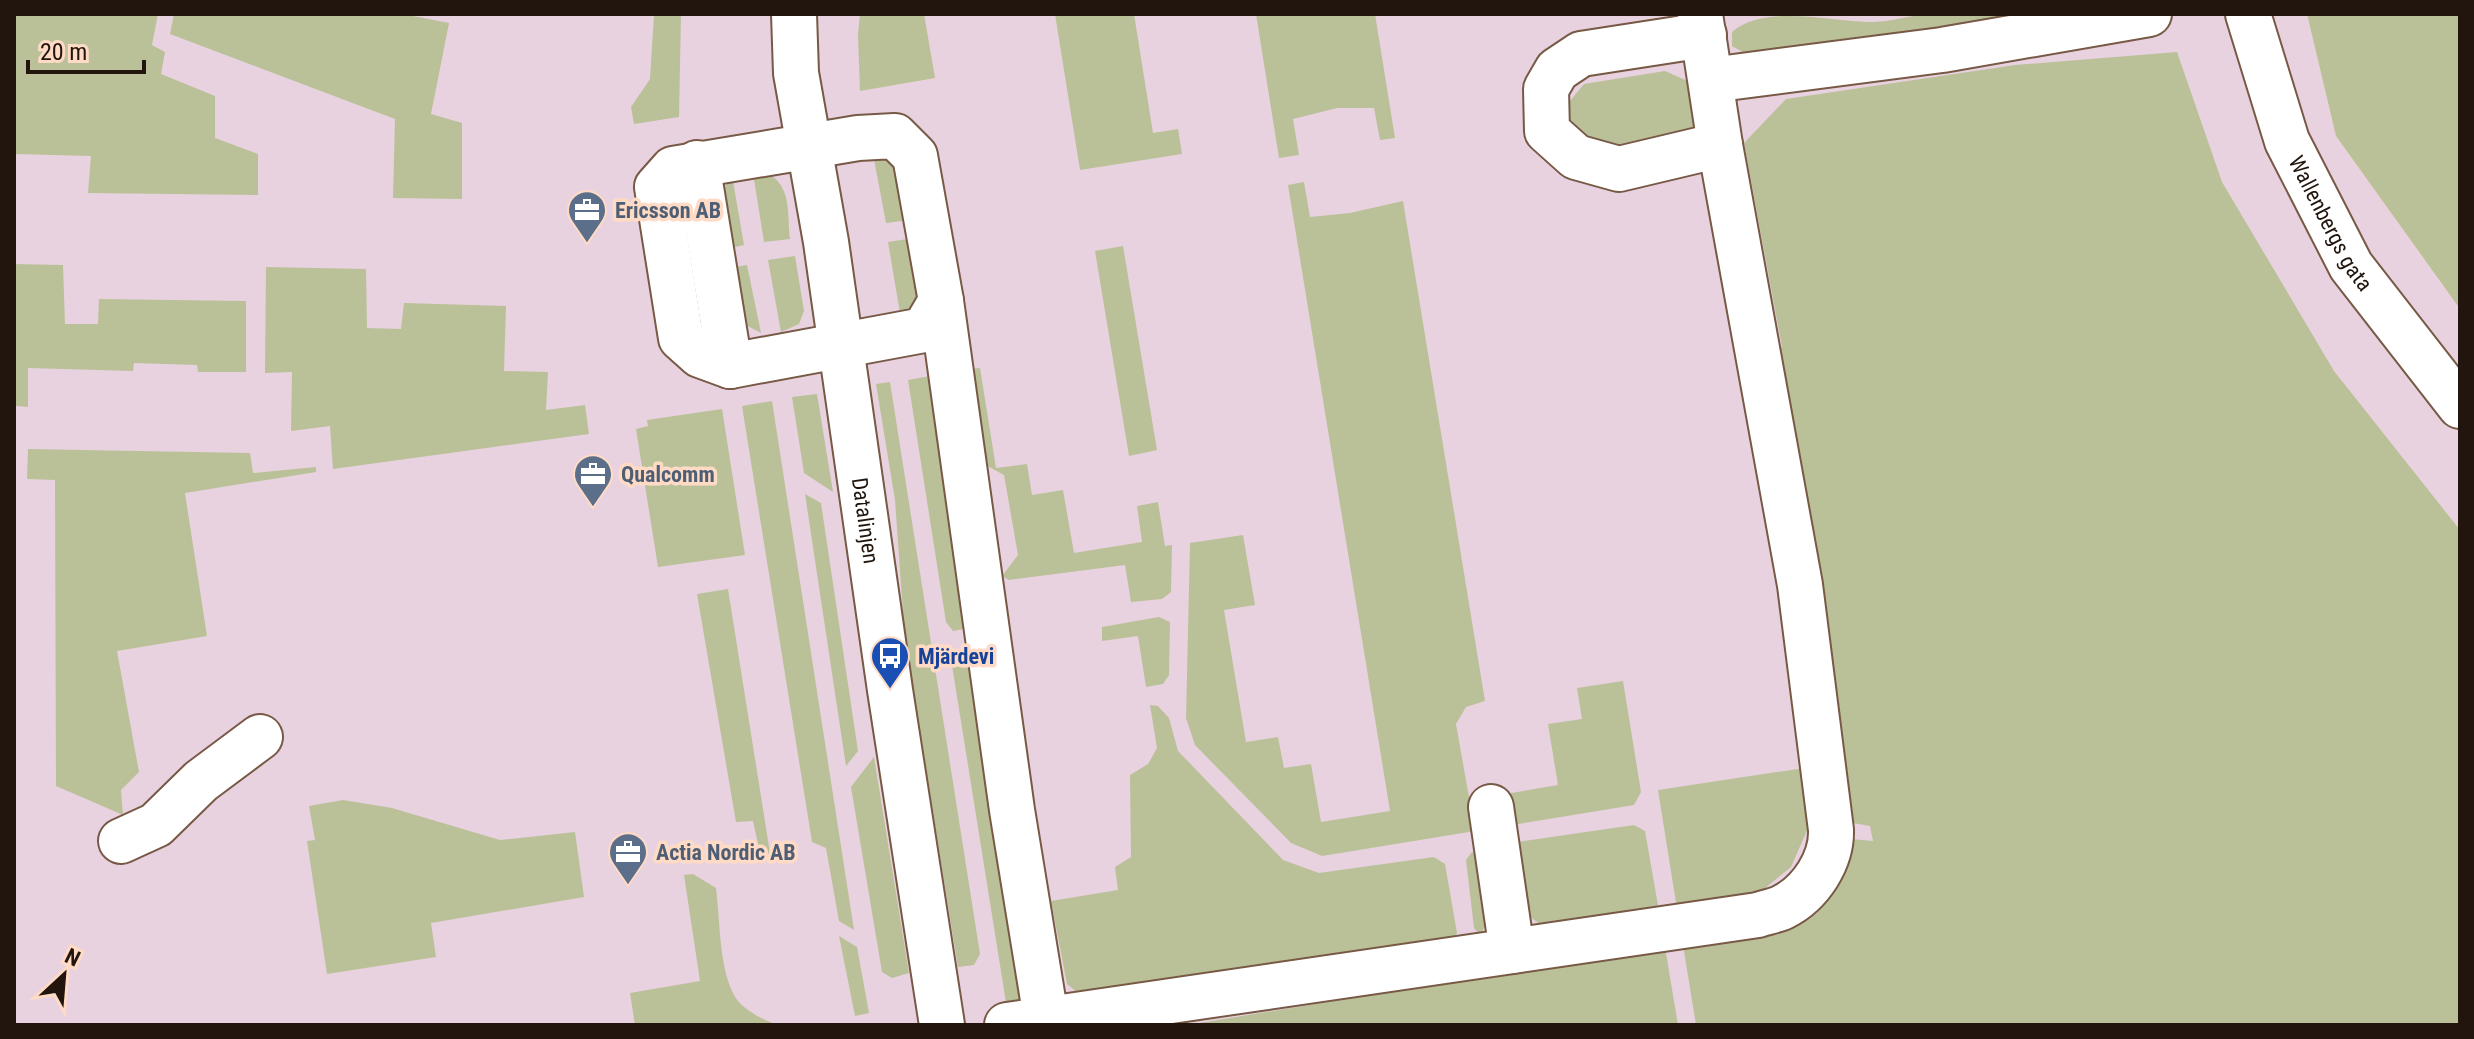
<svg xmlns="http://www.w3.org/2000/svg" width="2474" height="1039" font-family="'Roboto Condensed',sans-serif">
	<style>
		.commercial { fill: #e8d2df }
		.green { fill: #bac198 }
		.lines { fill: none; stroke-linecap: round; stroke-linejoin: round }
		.minor-casing { stroke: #785946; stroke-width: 48 }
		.minor { stroke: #fff; stroke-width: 44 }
		.labels { text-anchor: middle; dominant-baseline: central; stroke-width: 7; stroke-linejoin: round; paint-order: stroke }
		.service-label { font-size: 22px; font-weight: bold; fill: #4e5e75; stroke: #ffdbc5; text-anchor: start }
		.street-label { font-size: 22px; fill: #21150d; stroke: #ffdbc5 }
		.transit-label { font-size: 22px; font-weight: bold; fill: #164399; stroke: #ffdbc5; text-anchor: start }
	</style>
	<rect width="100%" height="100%" fill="#ffdbc5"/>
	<path class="commercial" d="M14 14H2307L2336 136 2460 309V1025H14Z"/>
	<g class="green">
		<path d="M14 14H158L152 45 165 52 161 74 215 96V138L258 154V195L88 193 91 156 14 154Z"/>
		<path d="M174 14H403L449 23 431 114 462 123V199L393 198 395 119 170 34Z"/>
		<path d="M654 14H681L679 117 634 124 631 107 650 79Z"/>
		<path d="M860 14H924L935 78 860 91 858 35Z"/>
		<path d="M1055 14H1134L1153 133 1178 129 1182 154 1080 170Z"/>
		<path d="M1256 14H1375L1395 138 1380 140 1374 108H1337L1293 119 1299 155 1279 158Z"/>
		<path d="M1923 14H2112L1772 69 1732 46V32C1763 4 1828 21 1867 22 1885 23 1905 17 1923 14Z"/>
		<path d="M2307 14H2460V309L2336 136Z"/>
		<path d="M2177 52 2222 182 2334 371 2460 530V1025H1696L1683 945 1759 935 1816 914 1845 875 1851 839 1873 841 1870 826 1853 823 1779 348 1782 347 1744 143 1786 99 2015 65Z"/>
		<path d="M1665 71 1692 83 1701 127 1617 160 1571 140 1565 107 1584 84Z"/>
		<path d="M873 154 899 161 910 220 886 223Z"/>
		<path d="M766 172C792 186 787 211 790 239L764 242 753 173Z"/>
		<path d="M733 181 744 245 731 248 723 194 726 185Z"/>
		<path d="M1304 182 1310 217 1350 213 1403 201 1485 701 1466 707 1456 724 1475 831 1322 856 1291 843 1195 745 1186 718 1190 543 1243 535 1255 605 1224 610 1246 742 1278 737 1284 768 1311 764 1321 822 1390 811 1288 185Z"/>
		<path d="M914 238 922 294 916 308 900 313 888 242Z"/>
		<path d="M1123 246 1157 450 1129 456 1095 251Z"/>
		<path d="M795 256 804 311 799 324 781 332 768 260Z"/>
		<path d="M14 264 63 265 65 324H98L99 299 246 301V372H198L197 365 134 363 133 371 28 368V407L16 406Z"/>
		<path d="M747 265 761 333 744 324 734 267Z"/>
		<path d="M266 267 366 269 367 328 401 329 404 303 506 306 504 371 548 372 546 410 585 405 589 434 333 469 330 426 291 431 292 372 265 373Z"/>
		<path d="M980 368 996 468 1027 464 1032 495 1063 490 1074 553 1142 542 1137 506 1158 502 1165 546 1172 545 1171 592 1162 599 1131 602 1125 565 1009 580 1002 576 1018 555 1004 475 982 463 968 369Z"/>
		<path d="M936 375 969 628 953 631 946 622 908 380Z"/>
		<path d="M890 382 980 954 974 965 958 967 905 641 895 500 876 384Z"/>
		<path d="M817 394 833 492 804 473 792 397Z"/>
		<path d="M772 401 854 930 839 921 826 848 812 842 742 406Z"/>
		<path d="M722 409 745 555 658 567 636 429 648 426 647 420Z"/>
		<path d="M28 449 250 453 253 473 316 467V472L185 493 207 636 117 651 139 772 121 790 123 815 56 786 55 480 27 479Z"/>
		<path d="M805 494 821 503 858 751 846 766Z"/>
		<path d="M728 589 770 853 760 864 750 854 758 844 753 821 736 822 697 594Z"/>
		<path d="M1159 617 1170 622 1169 675 1163 684 1146 687 1138 636 1102 641V627Z"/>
		<path d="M973 648 1034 989 1008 1015 951 659 955 650Z"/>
		<path d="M1623 681 1641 792 1634 805 1506 826 1500 795 1558 785 1548 724 1582 719 1577 688Z"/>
		<path d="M1150 705 1158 706 1169 718 1178 751 1283 860 1319 873 1434 857 1445 864 1457 933 1450 943 1089 1002 1067 984 1051 901 1118 890 1115 867 1131 857 1130 775 1148 764 1157 748Z"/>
		<path d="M874 757 909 973 892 978 882 972 851 787Z"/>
		<path d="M1804 768 1809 826 1791 867 1759 893 1677 909 1658 790Z"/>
		<path d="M343 800 392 808 500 840 575 832 584 897 431 923 436 957 327 974 307 841 315 840 309 806Z"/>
		<path d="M1634 825 1645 831 1659 911 1547 929 1522 911 1511 843Z"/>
		<path d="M1484 848 1495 910 1480 935 1474 928 1466 860 1471 853Z"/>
		<path d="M693 874 716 888C720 919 719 965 733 993 740 1009 762 1019 777 1025H635L630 993 700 981 684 875Z"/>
		<path d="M839 936 857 947 869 1013 855 1016Z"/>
		<path d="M1657 948 1666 953 1678 1025H1187Z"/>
	</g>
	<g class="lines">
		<g class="minor-casing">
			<g id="minor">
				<path id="s1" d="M794 14 796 73 826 242 890 690 942 1025"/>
				<path id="s2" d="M2248 14 2287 141 2351 266 2460 406"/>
				<path d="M1704 35 1581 54 1557 70 1546 89 1547 131 1576 157 1619 169 1720 145"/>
				<path d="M1711 80 1942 50 2149 14"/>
				<path d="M895 136 915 156 941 301 924 330 730 366 700 355 681 338 657 187 673 169 858 138Z"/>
				<path d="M697 163 730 366"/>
				<path d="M941 301 1012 810 1046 1018"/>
				<path d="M1491 807 1512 951"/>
				<path d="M121 841 156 825 201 781 260 737"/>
				<path d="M1007 1025 1758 915C1766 912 1775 911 1783 907 1811 893 1832 860 1831 830L1800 585 1720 145 1700 14"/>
			</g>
		</g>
		<use href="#minor" class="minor"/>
	</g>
	<defs>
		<g id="office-pin" transform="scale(2)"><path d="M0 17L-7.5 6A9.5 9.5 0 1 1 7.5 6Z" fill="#5c6f8a" stroke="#ffdbc5"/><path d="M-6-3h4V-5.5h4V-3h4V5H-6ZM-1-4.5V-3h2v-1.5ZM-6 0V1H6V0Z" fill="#fff"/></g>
		<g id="bus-pin" transform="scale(2)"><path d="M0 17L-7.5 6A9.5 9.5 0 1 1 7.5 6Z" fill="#1a4fb4" stroke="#ffdbc5"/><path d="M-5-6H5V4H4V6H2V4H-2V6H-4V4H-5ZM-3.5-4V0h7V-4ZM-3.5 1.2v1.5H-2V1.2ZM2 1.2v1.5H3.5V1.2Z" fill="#fff"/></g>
	</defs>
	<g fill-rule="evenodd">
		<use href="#office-pin" x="587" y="210"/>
		<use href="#office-pin" x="593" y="474"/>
		<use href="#bus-pin" x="890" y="656"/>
		<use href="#office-pin" x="628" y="852"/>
	</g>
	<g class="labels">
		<g class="service-label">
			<text x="615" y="210">Ericsson AB</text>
			<text x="621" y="474">Qualcomm</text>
			<text x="656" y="852">Actia Nordic AB</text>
		</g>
		<g class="street-label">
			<text stroke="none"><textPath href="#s2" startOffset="226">Wallenbergs gata</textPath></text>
			<text stroke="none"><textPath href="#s1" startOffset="512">Datalinjen</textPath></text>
		</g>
		<g class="transit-label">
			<text x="918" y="656">Mjärdevi</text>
		</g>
	</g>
	<rect width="2474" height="1039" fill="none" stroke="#21150d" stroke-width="32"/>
	<g transform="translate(64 975) rotate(26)" stroke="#ffdbc5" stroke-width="6" paint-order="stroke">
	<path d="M0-6L14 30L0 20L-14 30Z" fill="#21150d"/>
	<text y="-12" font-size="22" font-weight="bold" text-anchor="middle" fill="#21150d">N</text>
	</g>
	<path d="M28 60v12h116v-12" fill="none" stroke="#21150d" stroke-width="4"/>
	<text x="40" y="60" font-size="24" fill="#21150d" stroke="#ffdbc5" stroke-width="6" paint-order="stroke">20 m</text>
</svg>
